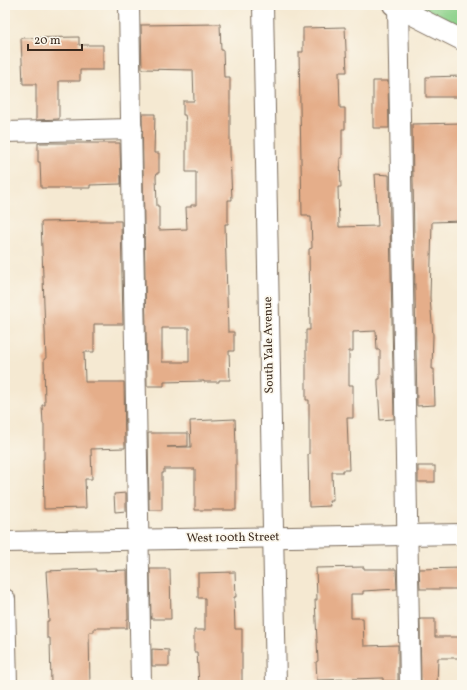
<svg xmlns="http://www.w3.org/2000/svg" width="467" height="690" font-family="Vollkorn,serif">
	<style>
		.green { fill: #8dd28b; stroke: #647e54 }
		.building { fill: #e5ae8a; fill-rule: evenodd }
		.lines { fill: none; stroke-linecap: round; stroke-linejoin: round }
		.minor-casing { stroke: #7c6d5d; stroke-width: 22 }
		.minor { stroke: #fff; stroke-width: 20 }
		.labels { text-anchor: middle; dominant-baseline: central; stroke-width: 3.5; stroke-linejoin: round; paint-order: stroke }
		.street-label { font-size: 12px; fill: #3b2a1e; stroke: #fbf7ec }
	</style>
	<rect width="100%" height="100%" fill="#fbf7ec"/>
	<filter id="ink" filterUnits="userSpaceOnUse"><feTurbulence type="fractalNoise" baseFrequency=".025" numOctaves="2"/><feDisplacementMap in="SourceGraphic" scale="8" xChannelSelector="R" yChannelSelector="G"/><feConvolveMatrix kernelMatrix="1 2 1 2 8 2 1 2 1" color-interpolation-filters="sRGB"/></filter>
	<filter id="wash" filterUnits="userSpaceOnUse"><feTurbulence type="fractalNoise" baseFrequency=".012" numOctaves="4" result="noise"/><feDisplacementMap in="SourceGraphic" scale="16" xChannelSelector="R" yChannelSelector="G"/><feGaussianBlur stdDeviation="0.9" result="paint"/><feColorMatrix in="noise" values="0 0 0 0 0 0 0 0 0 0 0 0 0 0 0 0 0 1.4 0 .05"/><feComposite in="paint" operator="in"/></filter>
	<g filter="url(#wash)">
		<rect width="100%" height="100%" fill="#f5e9d2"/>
		<path class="green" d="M419 5H462V26L436 15Z"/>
		<g id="blocks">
			<g class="building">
				<path d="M220 24 221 50H223L224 77H230V152L232 200H228V224H225L228 332H234V351H229L230 380H219V382H204V381L164 382V386H147L142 114H155L154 153H159V173H157L156 176 157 206H159V230L187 229 186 207H191V205H196V172H186V121L185 115H183V101H194L193 70 142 69 141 25ZM162 328H189V362H162Z"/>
				<path d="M345 27 347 72H339L340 108H345V129H342V158H340L341 187H338L339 227 378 226 375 174 389 175 394 419 380 420 378 385V379H380V350H377L376 331 353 332V351H349V385H353V418H347L349 470H343V472H332L333 501H329L330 506 309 507 308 454H309V400H306V330H310L309 249 312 248 311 217H308V215H302L299 52H303V28Z"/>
				<path d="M79 37V45H103V70H80V81H59V119L36 120V84H23L21 38Z"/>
				<path d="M462 76V97H426V77Z"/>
				<path d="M373 81H388L389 128H373Z"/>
				<path d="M462 123V221L432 222 430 298 433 335 432 369H434L435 405 417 406 412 124Z"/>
				<path d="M38 143H120L121 184 90 185V188H41L40 162H38Z"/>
				<path d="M97 221H121L123 324H94V352H84L85 381V382H124L125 448 91 449 92 479H85L86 508 44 509 43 459H44V424H43L42 405H45L44 359H46L41 222Z"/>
				<path d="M235 419 236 447V510H195V469H164V473H162V510H149L148 433H188V446L167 447H191L190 421Z"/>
				<rect x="418" y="466" width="17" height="16"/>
				<path d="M126 493V511L115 512 114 494Z"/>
				<path d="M364 567V569H396L397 589 363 591V594H351V618H363L364 646 398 645V681H383V678L317 680 316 662 318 661 315 600H317L316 568Z"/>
				<path d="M462 568V589H420L419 569Z"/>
				<path d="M96 569V571L127 570 128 619H127V628H94V632H89L90 685H51L50 638H47V621H49L46 571Z"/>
				<path d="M150 569H170L171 619H151Z"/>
				<path d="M235 572 236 597H234L235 629H242V685H199L197 652H194V630H205V598H198V573Z"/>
				<path d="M420 619H435V637H462V658H438L437 685H421Z"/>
				<path d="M152 649 169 650V666H152Z"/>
			</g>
		</g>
	</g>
	<g filter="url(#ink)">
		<use href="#blocks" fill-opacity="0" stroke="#7c6d5d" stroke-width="1"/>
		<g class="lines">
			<g class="minor-casing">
				<g id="minor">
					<path d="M129 5 141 685"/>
					<path d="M263 5 276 685"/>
					<path d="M393 5 462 40"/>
					<path d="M398 6 410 685"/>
					<path d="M5 132 132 129"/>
					<path d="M5 542 462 534"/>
					<path d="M5 599 7 685"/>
				</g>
			</g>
			<use href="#minor" class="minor"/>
		</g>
	</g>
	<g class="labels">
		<g class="street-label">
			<text transform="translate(269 345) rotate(-91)">South Yale Avenue</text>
			<text transform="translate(233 538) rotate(-1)">West 100th Street</text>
		</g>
	</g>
	<rect width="467" height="690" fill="none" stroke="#fbf7ec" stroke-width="20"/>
	<path d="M28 44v6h54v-6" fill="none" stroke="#3b2a1e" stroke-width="2"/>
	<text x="34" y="44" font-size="12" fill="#3b2a1e" stroke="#fbf7ec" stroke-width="3" paint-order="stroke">20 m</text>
</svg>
